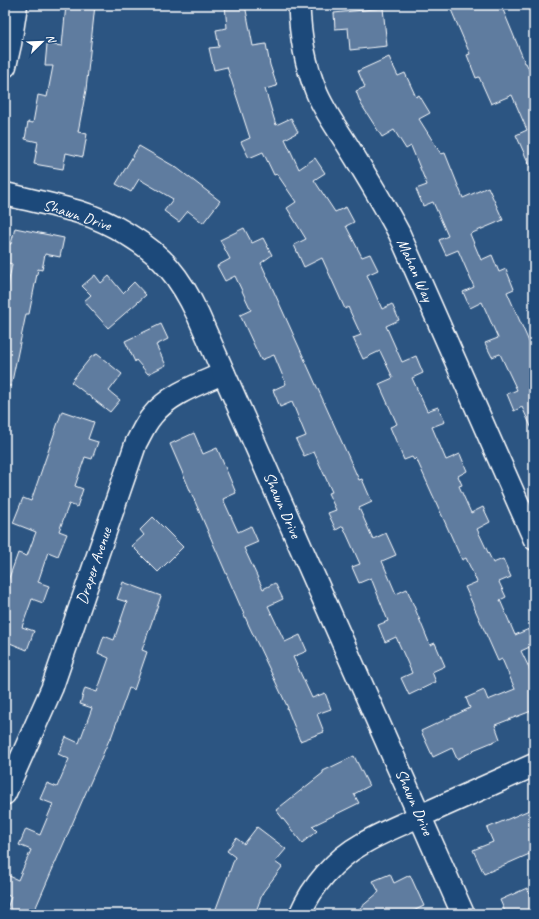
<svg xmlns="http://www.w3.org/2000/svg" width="539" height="919" font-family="Caveat,sans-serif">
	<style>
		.building { fill: #5e7c9f; stroke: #fff }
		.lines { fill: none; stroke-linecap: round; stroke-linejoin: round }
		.street-casing { stroke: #fff; stroke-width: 24 }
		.secondary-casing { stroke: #fff; stroke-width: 25 }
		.street { stroke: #1f4a7a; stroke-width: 21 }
		.secondary { stroke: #1f4a7a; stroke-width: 22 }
		.labels { text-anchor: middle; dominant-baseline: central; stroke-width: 3; stroke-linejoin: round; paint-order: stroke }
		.street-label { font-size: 16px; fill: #fff; stroke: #1f4a7a }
	</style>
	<rect width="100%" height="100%" fill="#2c5582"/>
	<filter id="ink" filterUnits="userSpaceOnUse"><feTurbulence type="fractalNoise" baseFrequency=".025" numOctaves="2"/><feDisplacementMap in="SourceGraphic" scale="8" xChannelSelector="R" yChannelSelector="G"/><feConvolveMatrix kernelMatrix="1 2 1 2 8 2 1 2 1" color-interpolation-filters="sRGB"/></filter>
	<g filter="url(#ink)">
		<g class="building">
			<path d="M66 5H95L86 90 78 132 87 134 83 157 66 153 63 169 34 164 38 142 25 139 28 122 33 123 38 95 47 97 53 66H45L47 44 62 46Z"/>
			<path d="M225 5H245L253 46 266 44 270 65 277 86 265 89 276 125 291 118 298 132 285 139 299 169 315 158 325 173 314 180 335 212 346 207 354 222 346 226 362 257 370 254 378 270 367 275 382 309 392 304 399 320 386 326 402 362 416 356 423 373 412 378 427 411 438 407 445 422 432 427 446 460 460 454 467 471 458 476 462 485 459 486 471 513 483 507 490 522 477 529 493 563 503 559 511 577 499 582 506 597 500 600 515 635 529 629 534 641V645L521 651 534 678V710L495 725 500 739 473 750 474 751 457 759 452 748 433 757 421 731 470 708 466 698 484 690 488 700 515 689 502 659 498 661 465 587 477 582 466 558 462 560 416 458 414 460 412 457 404 460 390 427 397 424 379 384 393 378 380 351 363 359 353 338 361 335 348 307 345 309 322 258 304 267 294 245 306 239 287 208 296 202 277 174 274 175 263 152 249 158 241 142 250 138 227 67 214 70 209 48 219 47 216 30 227 28Z"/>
			<path d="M449 5H501L525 63H526L534 80V175L516 135 527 130 512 95 491 104 479 77 476 78 467 55 470 54Z"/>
			<path d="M383 8 387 46 350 50 348 28 335 29 334 13Z"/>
			<path d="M389 57 398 76 405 73 416 97 419 95 430 113 419 119 441 154 445 153 463 198 488 187 503 220 470 234 481 260 492 255 499 272 506 269 514 289 507 292 534 353V433L522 407 514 411 507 394 517 390 500 354 492 357 485 343 498 338 482 302 470 308 463 292 474 287 458 250 446 255 439 240 448 236 433 202 423 206 416 189 427 185 411 146 406 149 394 130 382 137 361 104 356 91 365 87 358 71Z"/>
			<path d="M139 146 177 168 220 201 203 223 188 211 179 222 164 211 173 199 139 179 131 192 116 184Z"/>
			<path d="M15 228 64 238 60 257 45 254 42 270 38 269 29 314H26L11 386H5V291H7L12 264 5 262V243L11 244Z"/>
			<path d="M244 228 252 243 263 238 272 255 261 263 359 480 362 479 372 502 359 508 373 539 386 533 396 555 382 561 396 594 407 589 430 645 435 643 445 666 432 672 436 682 409 695 401 678 412 673 396 637 385 642 378 625 388 621 371 578 359 583 352 567 360 564 343 526 336 530 328 513 336 510 328 493 332 492 314 452 304 456 296 440 306 436 292 402 280 407 273 390 286 384 274 355 261 360 240 315 251 310 235 276 225 281 217 266 230 259 220 240Z"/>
			<path d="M95 275 101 283 109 276 123 293 134 282 146 295 108 328 84 301 91 295 82 286Z"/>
			<path d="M161 324 168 339 156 345 166 365 148 374 136 360 135 362 125 341Z"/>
			<path d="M97 354 122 374 109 391 120 400 110 412 71 382 91 357Z"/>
			<path d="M62 411 94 422 88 439 98 442 92 459 85 457 75 486 83 489 77 507 69 504 59 531 67 534 58 556 48 552 38 582 49 586 43 603 32 599 22 627 34 631 27 650 5 641V589L18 553 27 556 36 532 13 523 23 498 31 501Z"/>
			<path d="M194 433 203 454 217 448 236 493 223 499 238 532 251 526 258 542 244 548 263 589 275 583 283 599 268 606 285 642 300 635 307 651 293 657 312 698 325 693 331 709 317 714 324 732 300 741 287 708H288L249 626 170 444Z"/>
			<path d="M153 517 183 547 158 572 132 546 144 535 140 530Z"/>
			<path d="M123 582 161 596 142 650 147 652 134 690 129 688 111 738H110L83 799 33 914H5L11 897 5 894V874L18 880 31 850 19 845 26 829 40 835 53 804 40 799 47 783 57 787 69 759 58 754 66 737 79 743 92 708 80 704 85 688 97 692 109 658 98 653 104 636 114 640 127 602 117 599Z"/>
			<path d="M354 756 369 786 354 794 359 803 312 826 317 831 302 843 276 810 323 773V771Z"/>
			<path d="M534 808V852L484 874 473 850 493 842 487 828Z"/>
			<path d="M257 827 286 849 275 862 282 867 263 892 255 914H214L235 857 227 851 236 838 244 844Z"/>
			<path d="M390 874 394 883 410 875 424 906 407 914H353L379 892 373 881Z"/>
			<path d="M527 888 534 903V914H506L500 900Z"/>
		</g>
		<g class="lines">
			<g class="street-casing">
				<g id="street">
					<path d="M299 5C300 35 305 64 316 91 324 111 337 128 348 146 366 175 383 203 399 233L534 539"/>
					<path d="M5 794 52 688 136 443C141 434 145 424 152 416 169 394 199 384 224 373"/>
					<path d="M300 914C312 886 335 859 362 844 380 833 401 825 420 816"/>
				</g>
			</g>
			<g class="secondary-casing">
				<g id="secondary">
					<path d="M5 66 10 44 16 5"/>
					<path d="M5 194C30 200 55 205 79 212 109 221 149 244 169 268 181 282 190 298 198 315L463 914"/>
					<path d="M420 816 534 765"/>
				</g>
			</g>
			<use href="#street" class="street"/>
			<use href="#secondary" class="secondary"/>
		</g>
	</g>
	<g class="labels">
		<g class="street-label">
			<text transform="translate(77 215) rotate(18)">Shawn Drive</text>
			<text transform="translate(415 270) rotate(66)">Mahan Way</text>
			<text transform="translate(282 505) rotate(66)">Shawn Drive</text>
			<text transform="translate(94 566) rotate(-71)">Draper Avenue</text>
			<text transform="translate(414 802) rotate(66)">Shawn Drive</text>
		</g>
	</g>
	<rect width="539" height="919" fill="none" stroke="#1f4a7a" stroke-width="20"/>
	<rect x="10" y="10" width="519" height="899" fill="none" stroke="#fff" stroke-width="1.5" filter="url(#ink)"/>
	<g transform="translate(42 42) rotate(67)" stroke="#1f4a7a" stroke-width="3" paint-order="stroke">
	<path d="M0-3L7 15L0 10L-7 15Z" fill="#ffffff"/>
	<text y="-6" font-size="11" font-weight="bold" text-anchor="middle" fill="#ffffff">N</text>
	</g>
</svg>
